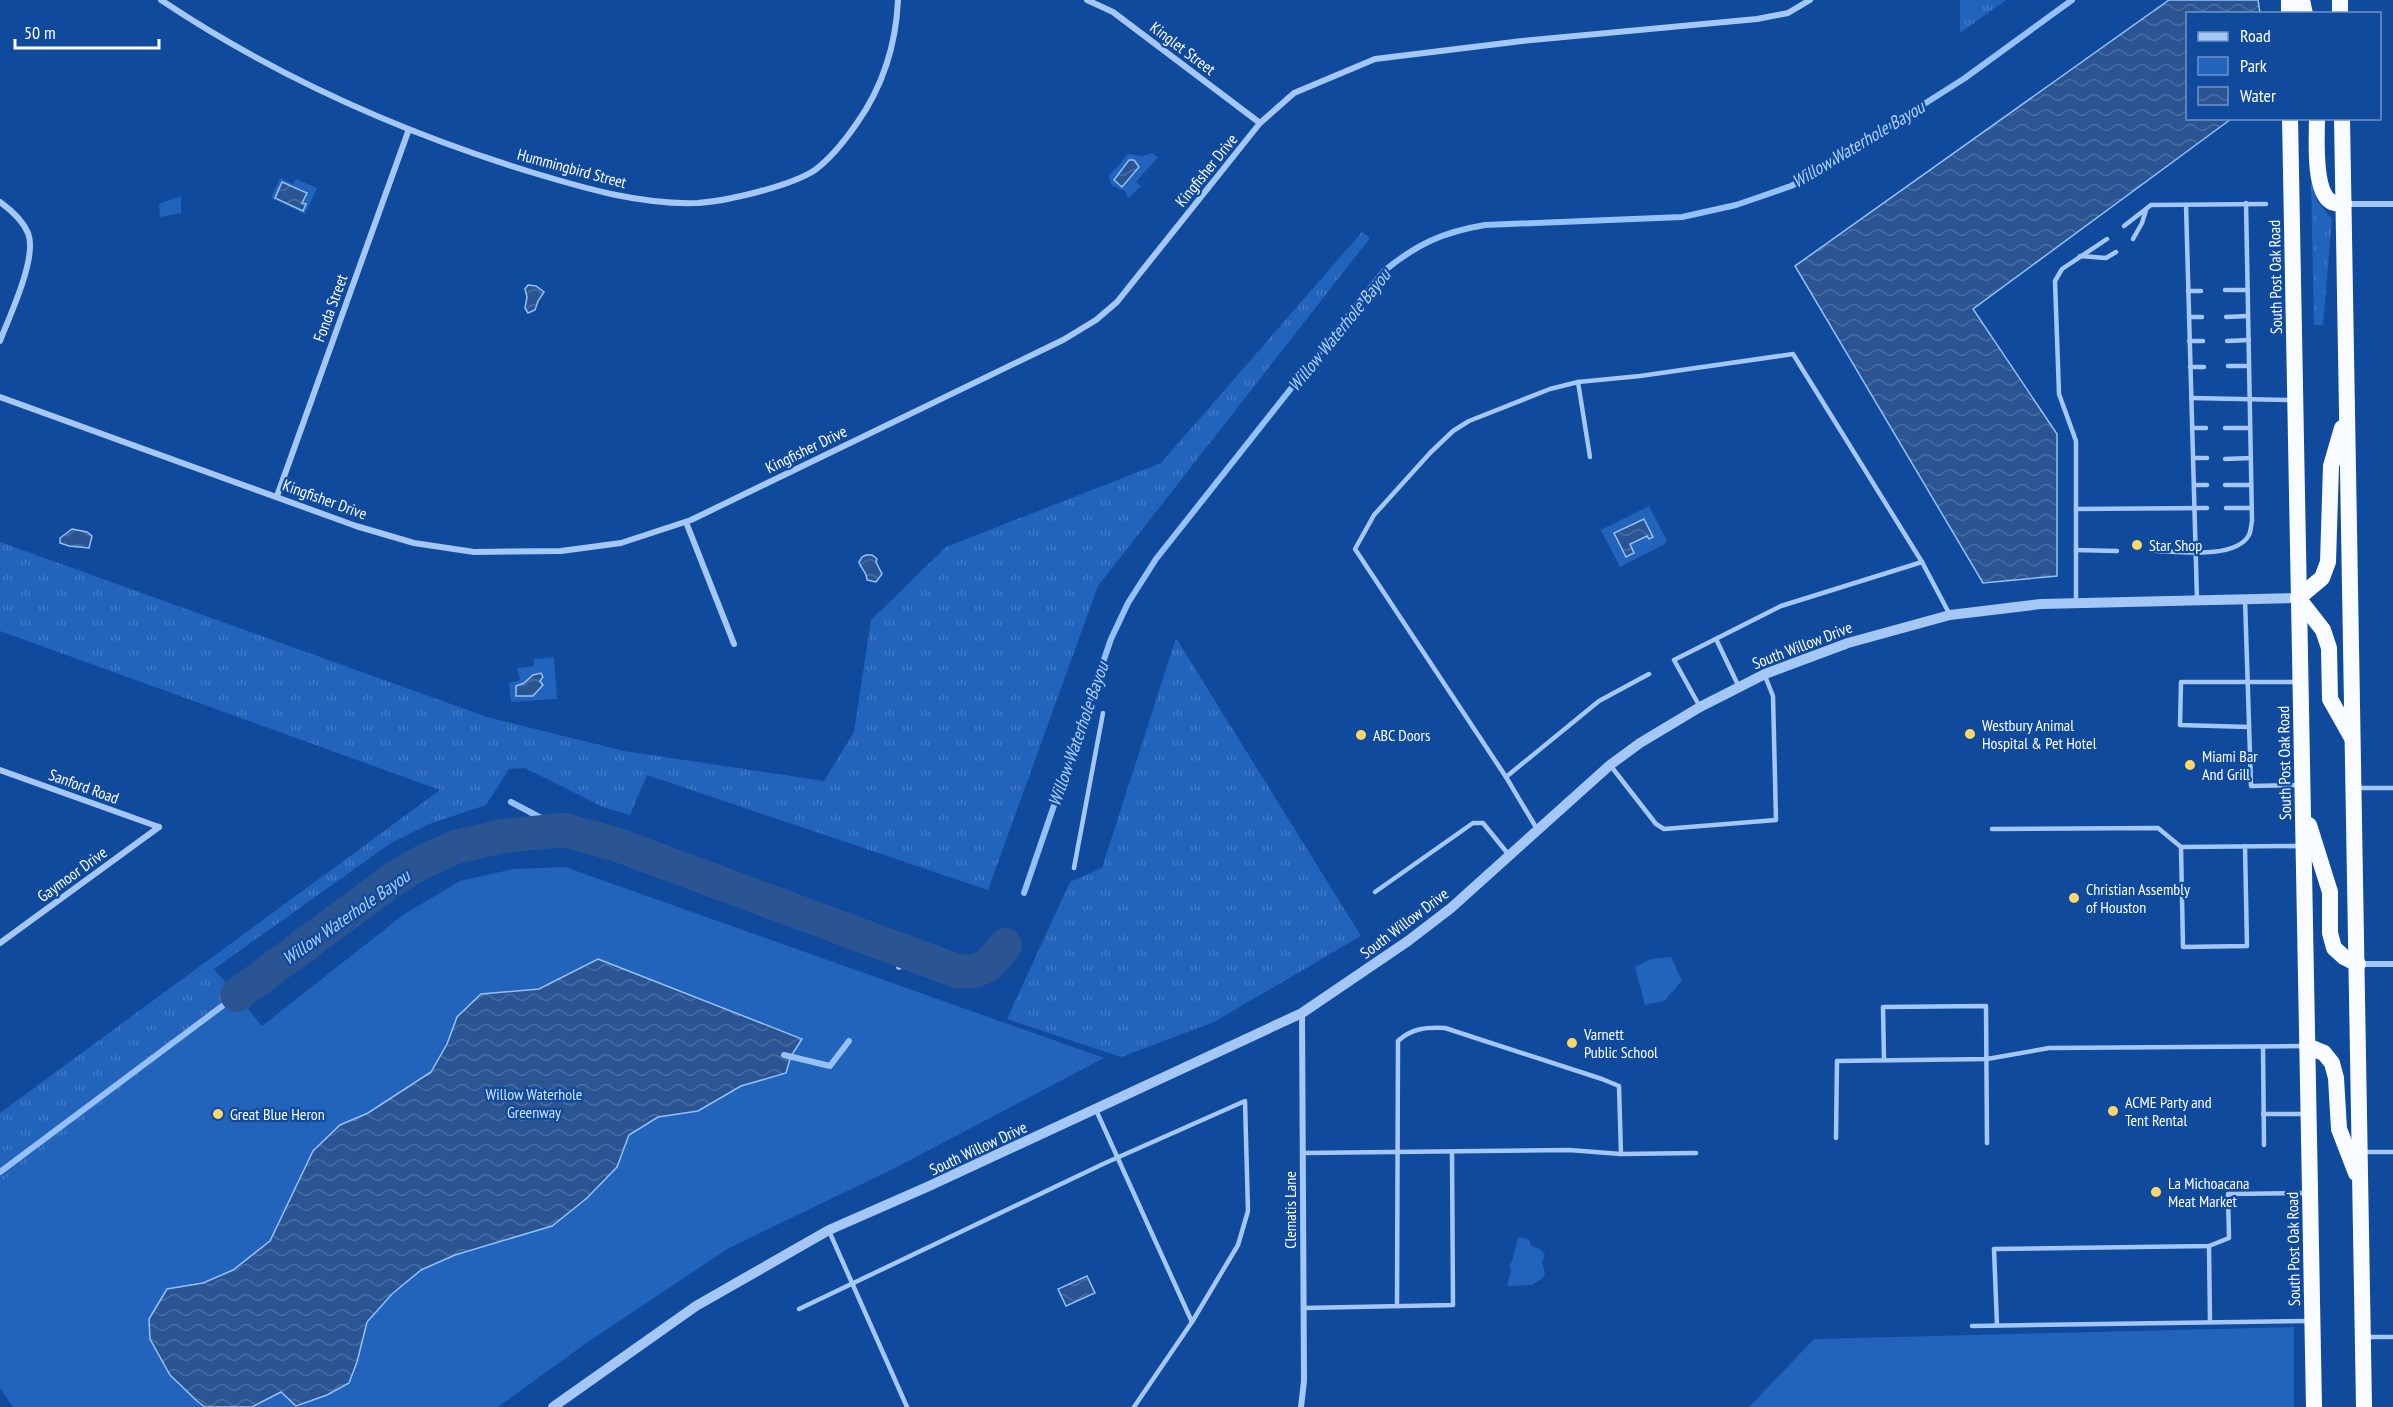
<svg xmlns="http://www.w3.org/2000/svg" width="2393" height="1407" font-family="'PT Sans Narrow',sans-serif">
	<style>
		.grass { fill: url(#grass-tufts) }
		.park { fill: #2263bb }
		.water { fill: url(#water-waves); stroke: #95c1f8; stroke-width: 1.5 }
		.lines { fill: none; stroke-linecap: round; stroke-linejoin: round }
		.stream { stroke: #95c1f8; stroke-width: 6 }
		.river { stroke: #2a5592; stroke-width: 34 }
		.service { stroke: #a4c7f5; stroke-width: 4.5 }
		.minor { stroke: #a4c7f5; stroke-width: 6 }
		.tertiary { stroke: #a4c7f5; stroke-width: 10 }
		.trunk { stroke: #f8fbff; stroke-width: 16 }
		.poi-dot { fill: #ffd768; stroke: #104a9c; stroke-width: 2 }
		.labels { text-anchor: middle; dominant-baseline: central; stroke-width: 4.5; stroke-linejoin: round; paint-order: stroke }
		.street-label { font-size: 16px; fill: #fff; stroke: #104a9c }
		.poi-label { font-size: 16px; fill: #fff; stroke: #104a9c; text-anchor: start }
		.park-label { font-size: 16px; fill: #cce2fe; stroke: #104a9c }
		.water-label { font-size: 18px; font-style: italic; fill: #b0d1fb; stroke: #104a9c }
	</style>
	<defs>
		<pattern id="grass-tufts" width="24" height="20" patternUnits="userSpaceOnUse" patternTransform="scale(1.5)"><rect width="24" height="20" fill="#2263bb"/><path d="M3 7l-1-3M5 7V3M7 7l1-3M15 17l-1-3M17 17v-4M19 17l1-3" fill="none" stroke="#437ac5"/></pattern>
		<pattern id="water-waves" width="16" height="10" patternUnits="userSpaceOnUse" patternTransform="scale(1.5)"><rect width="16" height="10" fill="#2a5592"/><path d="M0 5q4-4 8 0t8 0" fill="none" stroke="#4a6ea2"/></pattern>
	</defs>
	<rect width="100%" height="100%" fill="#104a9c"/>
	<g class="grass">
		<path d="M1960 0H2006L1960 33Z"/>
		<path d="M2311 181 2317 201 2332 219 2323 325H2314Z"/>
		<path d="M1362 232 1370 238 1098 586 988 890 647 775 630 815 603 807 525 768 509 769 486 805 429 824 391 843 214 969 243 1003 0 1183V1113L440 790 0 631V542L487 717 624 751 824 781 854 732 871 620 946 547 1161 463Z"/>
		<path d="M1176 638 1361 936 1214 1022 1121 1057 1007 1019 1070 882 1102 868Z"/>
	</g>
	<g class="park">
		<path d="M1152 153 1158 157 1136 182 1141 186 1128 198 1125 191 1111 185 1109 176 1128 154 1143 156Z"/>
		<path d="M280 178 293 184 296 179 317 188 305 214 271 198Z"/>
		<path d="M181 196V213L160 217 159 204Z"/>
		<path d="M1649 506 1667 541 1663 545 1620 567 1601 530Z"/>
		<path d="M554 657 557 699 511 702 509 683 520 680 517 668 534 666V659Z"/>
		<path d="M565 867 1104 1058 893 1169 729 1248 585 1344 498 1407H13L0 1388V1183L243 1003 262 1026 403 915 460 881 513 869Z"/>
		<path d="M1671 957 1682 981 1664 1001 1645 1005 1635 967 1651 959Z"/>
		<path d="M1519 1237 1529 1239 1531 1246 1540 1249 1545 1255 1542 1262 1545 1273 1543 1278 1532 1285 1507 1286 1511 1271 1509 1266C1515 1258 1514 1247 1519 1237Z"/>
		<path d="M2294 1327V1407H1749L1814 1339Z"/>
	</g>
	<g class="water">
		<path d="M2169 0H2258L2260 13 2188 14V118L2231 119 1973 309 2057 434V576L1983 583 1795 266Z"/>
		<path d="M1129 160H1134L1139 167 1122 187 1114 180Z"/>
		<path d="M282 182 307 193 302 203 306 204 303 211 275 198Z"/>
		<path d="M528 285 536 286 544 292 538 301 535 310 528 313 525 308 527 297 525 289Z"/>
		<path d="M1644 519 1653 537 1649 539 1647 536 1630 544 1634 553 1626 557 1614 533Z"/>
		<path d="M72 529 87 532 92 536 89 548 69 546 60 543V538Z"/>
		<path d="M866 555H872L877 559 876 562 882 574 876 582 867 580C867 572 861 569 859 562L862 557Z"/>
		<path d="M541 673 543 677 540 681 543 685 533 696H516V686L524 683 533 675Z"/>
		<path d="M598 959 802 1039 791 1056 786 1073 741 1086 698 1111 658 1117 629 1135 617 1167 587 1198 552 1226 455 1255 421 1270 392 1294 367 1322 357 1362 349 1383 327 1395 296 1406 281 1392 252 1407H205L197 1401 170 1375 150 1339 149 1319 167 1289 203 1283 233 1270 270 1241 313 1151 340 1125 368 1113 431 1072 447 1044 457 1017 481 994 539 989Z"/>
		<path d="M1087 1276 1095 1293 1066 1306 1058 1289Z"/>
	</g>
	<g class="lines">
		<g class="stream">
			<path d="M511 802 564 830"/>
			<path d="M1024 893 1111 639 1128 603 1156 559 1384 271C1417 244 1443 232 1485 225L1682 217 1736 205 1791 186 1816 173 1965 78 2072 0"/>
			<path d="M899 967 904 952"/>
			<path d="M784 1055 830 1066 849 1041"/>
			<path d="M0 1172 237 995"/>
		</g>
		<path class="river" d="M237 995 392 880 420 863 456 847 502 836 564 830 615 844 957 971C982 974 991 965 1005 945"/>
		<g class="service">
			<path d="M2186 205 2197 600"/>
			<path d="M2124 226 2151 205 2266 204"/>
			<path d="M2133 239 2142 223 2146 210"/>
			<path d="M2080 256 2106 258 2116 252"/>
			<path d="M2225 290H2248"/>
			<path d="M2188 291H2201"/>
			<path d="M2189 317H2202"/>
			<path d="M2226 317 2248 316"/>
			<path d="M2189 341H2203"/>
			<path d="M2227 341 2249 340"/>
			<path d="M2228 366H2249"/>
			<path d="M2190 367H2204"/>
			<path d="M1578 382 1590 457"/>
			<path d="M2191 398 2290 400"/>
			<path d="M2192 428H2206"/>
			<path d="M2225 428H2250"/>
			<path d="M2193 458H2207"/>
			<path d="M2225 459 2251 458"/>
			<path d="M2194 485H2207"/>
			<path d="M2225 485H2251"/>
			<path d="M2226 508H2252"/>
			<path d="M2076 509 2207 508"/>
			<path d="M2076 550 2117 551"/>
			<path d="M2157 551C2181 552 2236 559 2249 535 2251 531 2251 525 2252 521L2246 203"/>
			<path d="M2245 599 2251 786 2298 785"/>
			<path d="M2076 602V441L2059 394 2055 281 2062 269 2107 239"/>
			<path d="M1716 639 1739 687"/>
			<path d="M1700 707 1674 660 1781 606 1922 562"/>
			<path d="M2249 727 2180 725 2181 682H2297"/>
			<path d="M1610 765 1656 824 1664 829 1776 820 1773 696 1765 676"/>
			<path d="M1506 777 1599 701 1649 674"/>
			<path d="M2356 788H2393"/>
			<path d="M1537 829 1506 777 1355 549 1374 515 1430 453 1453 431 1469 421 1550 389 1578 382 1640 376 1793 354 1922 562 1950 615"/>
			<path d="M1992 829 2158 828 2181 847"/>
			<path d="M2245 846 2247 946 2183 947 2181 847 2301 846"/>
			<path d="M1074 868 1103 713"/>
			<path d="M1375 892 1473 823H1483L1509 855"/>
			<path d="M2263 1047 2264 1145"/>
			<path d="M1884 1060 1883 1007 1986 1006 1987 1143"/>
			<path d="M1096 1110 1192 1322"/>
			<path d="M2263 1114H2306"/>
			<path d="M1836 1138 1837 1061 1987 1059 2049 1048 2305 1046"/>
			<path d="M2362 1152H2393"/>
			<path d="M1303 1153 1569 1150 1621 1154 1696 1153"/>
			<path d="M829 1231 907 1407"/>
			<path d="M2209 1246 2210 1322"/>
			<path d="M1397 1306 1398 1041C1412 1028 1427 1027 1445 1028L1602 1079 1619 1086 1621 1154"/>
			<path d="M1304 1308 1453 1305 1452 1152"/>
			<path d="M799 1309 1103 1164 1245 1101 1248 1211 1238 1245 1192 1322 1134 1407"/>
			<path d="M1997 1325 1994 1249 2209 1246 2229 1238 2228 1194 2307 1193"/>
			<path d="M1972 1326 2309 1321"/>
			<path d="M2366 1337H2393"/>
		</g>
		<g class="minor">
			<path d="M161 0C275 76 403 133 534 173 587 189 642 205 698 203 727 201 791 186 815 170 831 158 846 139 857 123 883 86 896 44 898 0"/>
			<path d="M1087 0 1113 12 1260 123"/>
			<path d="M0 202C11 210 23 221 28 233 38 257 9 317 0 341"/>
			<path d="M2346 204H2393"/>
			<path d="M0 397 356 526 414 543 474 552 561 551 621 543 691 520 1063 340 1096 320 1117 302 1260 123 1294 93 1375 59 1522 41 1757 19 1788 13 1810 0"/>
			<path d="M277 496 409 129"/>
			<path d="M686 522 734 644"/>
			<path d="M0 770 159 827"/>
			<path d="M0 943 159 827"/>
			<path d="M2361 964H2393"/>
			<path d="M1301 1407 1304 1381 1302 1013"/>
		</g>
		<path class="tertiary" d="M553 1407 696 1306 829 1230 927 1187 1302 1013 1408 941 1451 908 1610 765 1640 743 1700 707 1765 674 1848 643 1950 615 2041 604 2298 598"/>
		<g class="trunk">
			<path d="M2289 0V14"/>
			<path d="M2302 0 2305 14"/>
			<path d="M2340 0V14"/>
			<path d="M2290 118 2314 1407"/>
			<path d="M2317 118C2317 137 2313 189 2330 201 2333 203 2340 204 2344 204"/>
			<path d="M2342 118 2364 1407"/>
			<path d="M2298 598 2322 578 2328 562 2331 466 2342 428"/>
			<path d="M2298 598 2323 630 2329 648 2330 699 2352 738"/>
			<path d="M2309 825 2330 892V933L2334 948 2344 957 2358 964"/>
			<path d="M2307 1046 2324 1053 2332 1063 2336 1078 2339 1129 2356 1173"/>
		</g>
	</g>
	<g class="poi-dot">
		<circle cx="2137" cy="545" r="6"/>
		<circle cx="1970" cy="734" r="6"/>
		<circle cx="1361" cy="735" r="6"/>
		<circle cx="2190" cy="765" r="6"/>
		<circle cx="2074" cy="898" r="6"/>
		<circle cx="1572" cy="1043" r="6"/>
		<circle cx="2113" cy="1111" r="6"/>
		<circle cx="218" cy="1114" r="6"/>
		<circle cx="2156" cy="1192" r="6"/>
	</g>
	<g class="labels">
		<g class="street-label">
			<text transform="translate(1183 48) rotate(37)">Kinglet Street</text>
			<text transform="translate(572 168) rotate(15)">Hummingbird Street</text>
			<text transform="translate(1206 170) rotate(-51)">Kingfisher Drive</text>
			<text transform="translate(2275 277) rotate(-91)">South Post Oak Road</text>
			<text transform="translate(330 308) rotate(-70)">Fonda Street</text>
			<text transform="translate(806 449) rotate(-26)">Kingfisher Drive</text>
			<text transform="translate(325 499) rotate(20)">Kingfisher Drive</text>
			<text transform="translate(1802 645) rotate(-21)">South Willow Drive</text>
			<text transform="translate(2284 763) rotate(-91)">South Post Oak Road</text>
			<text transform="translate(84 786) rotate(20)">Sanford Road</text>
			<text transform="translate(72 874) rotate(-36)">Gaymoor Drive</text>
			<text transform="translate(1404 923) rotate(-37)">South Willow Drive</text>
			<text transform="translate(978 1148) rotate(-25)">South Willow Drive</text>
			<text transform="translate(1290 1210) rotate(-90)">Clematis Lane</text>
			<text transform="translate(2293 1249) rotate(-91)">South Post Oak Road</text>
		</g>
		<g class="poi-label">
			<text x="2149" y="545">Star Shop</text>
			<text x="1982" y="725">Westbury Animal<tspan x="1982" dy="18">Hospital &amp; Pet Hotel</tspan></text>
			<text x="1373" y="735">ABC Doors</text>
			<text x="2202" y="756">Miami Bar<tspan x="2202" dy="18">And Grill</tspan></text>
			<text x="2086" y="889">Christian Assembly<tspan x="2086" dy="18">of Houston</tspan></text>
			<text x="1584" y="1034">Varnett<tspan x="1584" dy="18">Public School</tspan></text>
			<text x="2125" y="1102">ACME Party and<tspan x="2125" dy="18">Tent Rental</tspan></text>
			<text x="230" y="1114">Great Blue Heron</text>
			<text x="2168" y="1183">La Michoacana<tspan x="2168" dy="18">Meat Market</tspan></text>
		</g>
		<g class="park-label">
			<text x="534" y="1094">Willow Waterhole<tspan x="534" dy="18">Greenway</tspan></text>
		</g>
		<g class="water-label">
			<text transform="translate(1858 144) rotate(-31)">Willow Waterhole Bayou</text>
			<text transform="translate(1339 330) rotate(-51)">Willow Waterhole Bayou</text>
			<text transform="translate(1078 734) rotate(-71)">Willow Waterhole Bayou</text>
			<text transform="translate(346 917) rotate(-35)">Willow Waterhole Bayou</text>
		</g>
	</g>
	<rect x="2186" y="12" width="195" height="108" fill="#104a9c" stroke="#7092c4" stroke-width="1.5"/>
	<rect x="2198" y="32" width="30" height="9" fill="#a4c7f5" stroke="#7092c4" stroke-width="1.5"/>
	<text x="2240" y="42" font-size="18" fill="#ffffff">Road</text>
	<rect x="2198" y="57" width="30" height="18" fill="#2263bb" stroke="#7092c4" stroke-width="1.5"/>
	<text x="2240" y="72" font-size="18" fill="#ffffff">Park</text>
	<rect x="2198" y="87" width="30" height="18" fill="url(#water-waves)" stroke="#7092c4" stroke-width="1.5"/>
	<text x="2240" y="102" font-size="18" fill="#ffffff">Water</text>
	<path d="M15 39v9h144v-9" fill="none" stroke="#ffffff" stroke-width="3"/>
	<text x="24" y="39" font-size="18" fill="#ffffff" stroke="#104a9c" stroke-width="4.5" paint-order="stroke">50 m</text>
</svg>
